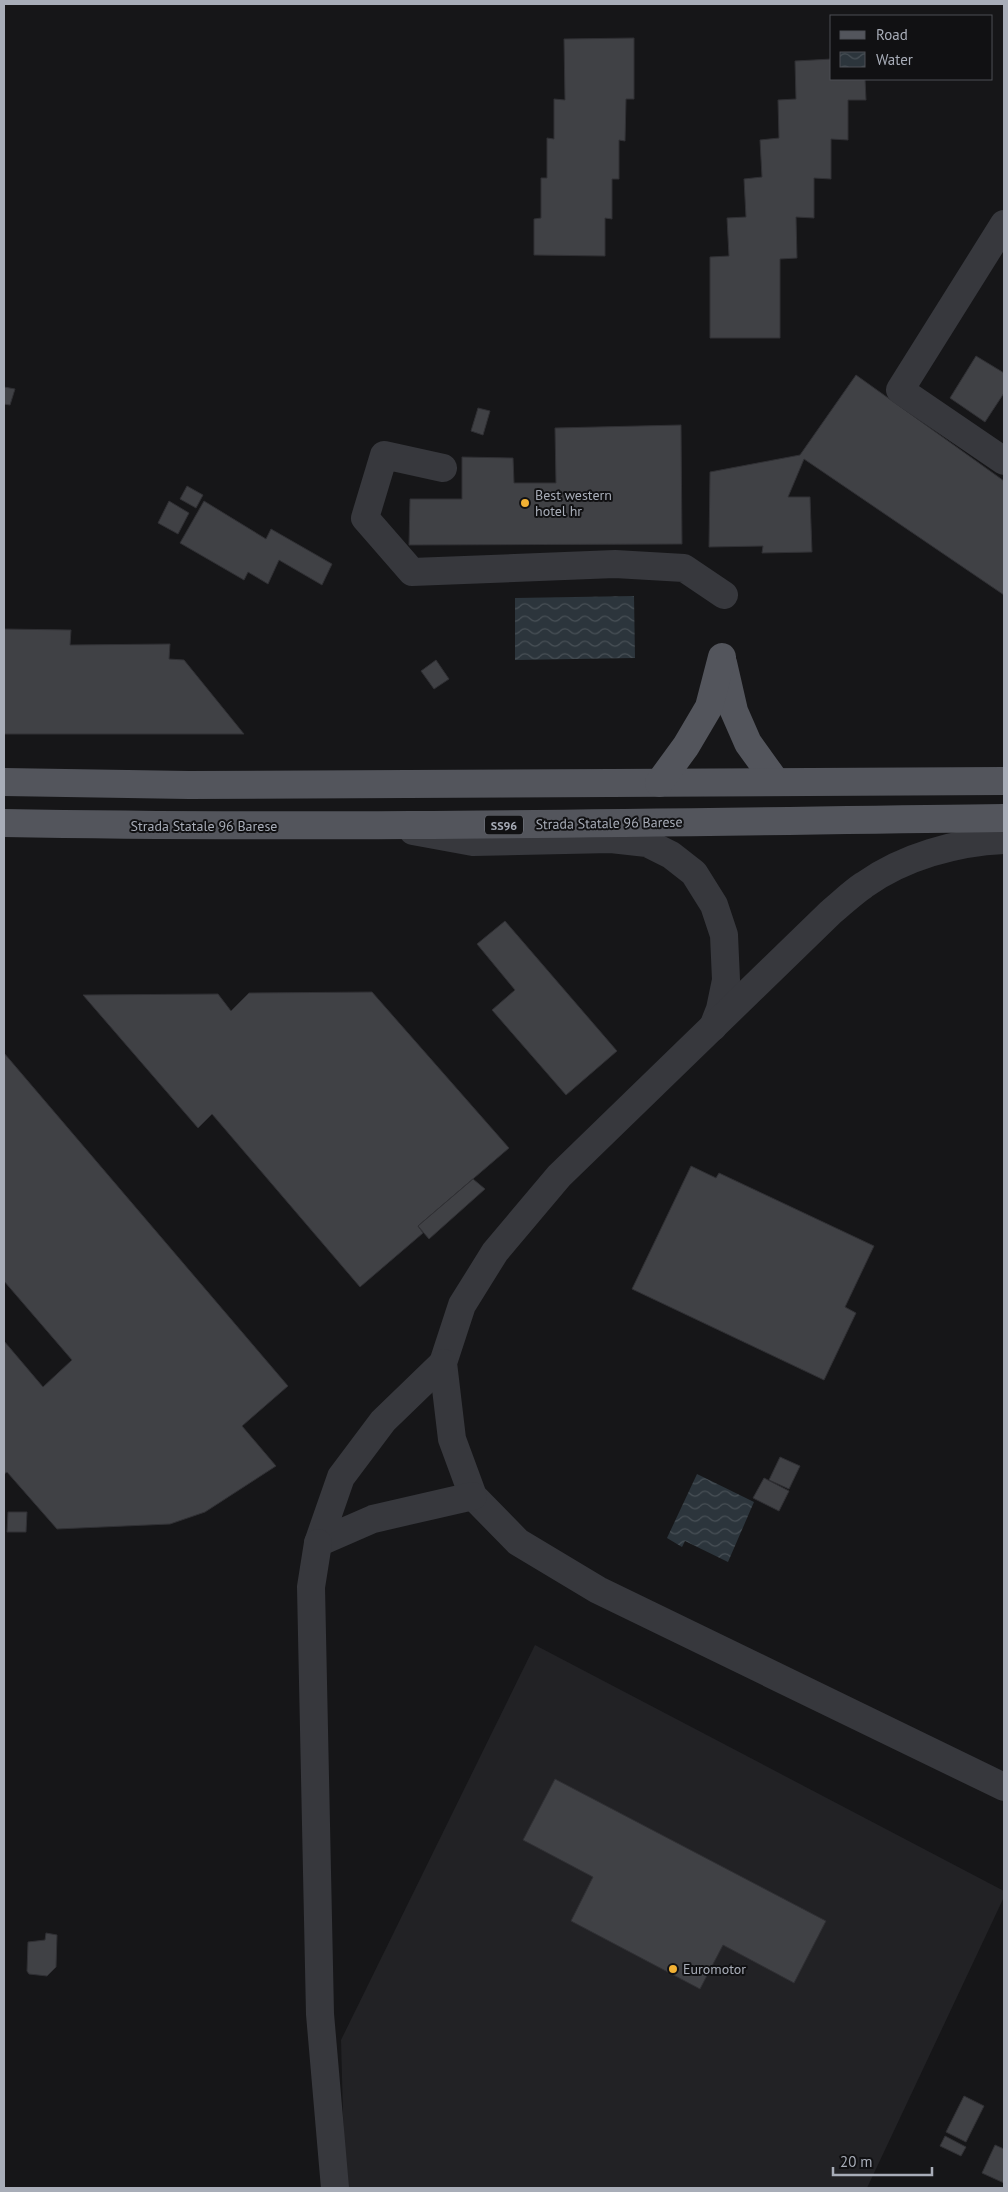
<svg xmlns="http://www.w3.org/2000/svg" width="1008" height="2192" font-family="'PT Sans',sans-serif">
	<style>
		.built { fill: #222225 }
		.water { fill: url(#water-waves) }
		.building { fill: #404145; stroke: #303034 }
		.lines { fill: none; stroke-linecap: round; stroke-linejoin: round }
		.minor { stroke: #37383d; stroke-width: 28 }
		.major { stroke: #53555c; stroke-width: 28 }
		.poi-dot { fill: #f2b134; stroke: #111113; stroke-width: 2 }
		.labels { text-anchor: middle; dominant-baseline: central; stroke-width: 4; stroke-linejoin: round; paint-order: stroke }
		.shield { fill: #111113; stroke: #7b7e86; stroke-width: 1 }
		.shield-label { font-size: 12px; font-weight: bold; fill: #a8adb8 }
		.poi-label { font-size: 14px; fill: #a8adb8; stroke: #111113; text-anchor: start }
		.street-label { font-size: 14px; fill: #a8adb8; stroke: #111113 }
	</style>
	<defs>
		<pattern id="water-waves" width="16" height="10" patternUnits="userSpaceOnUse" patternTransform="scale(1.25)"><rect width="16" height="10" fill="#2c353c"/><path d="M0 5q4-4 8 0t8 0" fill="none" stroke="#485056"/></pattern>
	</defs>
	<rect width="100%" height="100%" fill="#161618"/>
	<path class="built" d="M535 1645 1004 1891V1897L867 2188H345L341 2040Z"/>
	<g class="water">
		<path d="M634 596 635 658 515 660V598Z"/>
		<path d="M697 1474 754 1502 728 1562 685 1541 682 1547 667 1538Z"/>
	</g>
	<g class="building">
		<path d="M634 38V99H626L625 141 619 140V179H612V219L605 218V256L534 255V219L541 218V178H547V138L554 139V99L565 100 564 39Z"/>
		<path d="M832 59V79H865L866 100H848V140L831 139V179L814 178V218L796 217 797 258 780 259V338H710V257L729 256 727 218 746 217 744 179 762 177 760 140 779 138 778 100 796 99 795 61Z"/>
		<path d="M976 356 1004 373V393L985 422 950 398Z"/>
		<path d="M856 375 1004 481V595L804 459 788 497H810L812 552 762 553 763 546 709 547 710 472 800 455Z"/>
		<path d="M4 387 15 389 10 405 4 404Z"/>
		<path d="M478 408 490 411 483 435 471 431Z"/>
		<path d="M681 425 682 544 409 545 410 499H462V457L513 458 514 483H556L555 428Z"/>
		<path d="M187 486 203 495 196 508 180 499Z"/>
		<path d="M169 501 189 513 178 534 158 523Z"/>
		<path d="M204 501 266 539 271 529 332 564 322 585 279 560 268 584 248 572 244 580 180 543Z"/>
		<path d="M4 629 71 630 70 645 170 644 169 659 184 660 244 734H4Z"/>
		<path d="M436 660 449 679 434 689 421 671Z"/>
		<path d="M505 921 617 1051 566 1095 492 1010 515 990 477 944Z"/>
		<path d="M372 992 509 1148 418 1226 423 1233 360 1287 212 1114 198 1128 83 995 218 994 231 1011 249 993Z"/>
		<path d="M4 1053 288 1386 242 1426 276 1466 205 1512 170 1524 57 1529 7 1472 4 1474V1341L43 1387 72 1360 4 1281Z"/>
		<path d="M691 1166 716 1178 719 1173 874 1246 845 1307 856 1313 824 1380 632 1289Z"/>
		<path d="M473 1179 485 1189 429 1239 418 1226Z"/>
		<path d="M780 1457 800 1466 789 1489 769 1480Z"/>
		<path d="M764 1478 789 1491 779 1511 753 1498Z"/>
		<path d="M8 1512H27L26 1532H7Z"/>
		<path d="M555 1779 826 1921 794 1983 723 1945 700 1989 571 1921 593 1877 523 1840Z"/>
		<path d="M46 1933 57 1935 56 1967 47 1976 29 1974 27 1971 28 1942 45 1940Z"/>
		<path d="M964 2096 984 2106 966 2142 946 2132Z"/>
		<path d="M945 2136 966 2147 961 2156 940 2146Z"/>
		<path d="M995 2145 1004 2149V2183L982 2173Z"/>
	</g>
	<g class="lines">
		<g class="minor">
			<path d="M1004 224 900 390 1004 461"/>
			<path d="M443 468 384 455 365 518 412 572 615 564 684 568 724 595"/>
			<path d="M413 831 473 842 611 839 647 843 671 855 694 873 714 905 724 935 726 980 720 1009 713 1027"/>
			<path d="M1004 840C956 842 903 857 864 885 852 893 842 903 831 912L559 1176 495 1252 462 1305 443 1363 452 1439 473 1496 518 1542 598 1590 1004 1787"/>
			<path d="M443 1363 383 1421 341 1477 318 1543 373 1519 473 1496"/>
			<path d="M318 1543 311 1587 320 2014 335 2188"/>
		</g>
		<g class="major">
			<path d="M723 663 734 711 748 743 776 782"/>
			<path d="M4 782 189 785 1004 781"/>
			<path d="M659 783 686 746 709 707 722 657"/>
			<path d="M4 823C337 829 671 822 1004 818"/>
		</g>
	</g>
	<g class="poi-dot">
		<circle cx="525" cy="503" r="5"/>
		<circle cx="673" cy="1969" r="5"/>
	</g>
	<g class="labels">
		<rect class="shield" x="485" y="815.5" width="38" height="19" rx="4"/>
		<g class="shield-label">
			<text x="504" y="825">SS96</text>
		</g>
		<g class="poi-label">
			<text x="535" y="495">Best western<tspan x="535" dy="16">hotel hr</tspan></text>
			<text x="683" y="1969">Euromotor</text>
		</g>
		<g class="street-label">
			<text transform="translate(609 823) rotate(-1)">Strada Statale 96 Barese</text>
			<text x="204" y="826">Strada Statale 96 Barese</text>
		</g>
	</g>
	<rect width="1008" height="2192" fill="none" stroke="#a8adb8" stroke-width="10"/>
	<rect x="830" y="15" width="162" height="65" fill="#111113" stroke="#4d4f55"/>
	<rect x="840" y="31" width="25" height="8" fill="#53555c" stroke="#4d4f55"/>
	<text x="876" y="40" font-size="15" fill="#a8adb8">Road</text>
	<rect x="840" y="52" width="25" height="15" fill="url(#water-waves)" stroke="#4d4f55"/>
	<text x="876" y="65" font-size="15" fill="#a8adb8">Water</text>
	<path d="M833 2167v8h99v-8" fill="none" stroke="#a8adb8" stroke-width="2.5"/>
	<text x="840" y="2167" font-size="15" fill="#a8adb8" stroke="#111113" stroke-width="4" paint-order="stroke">20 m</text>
</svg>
